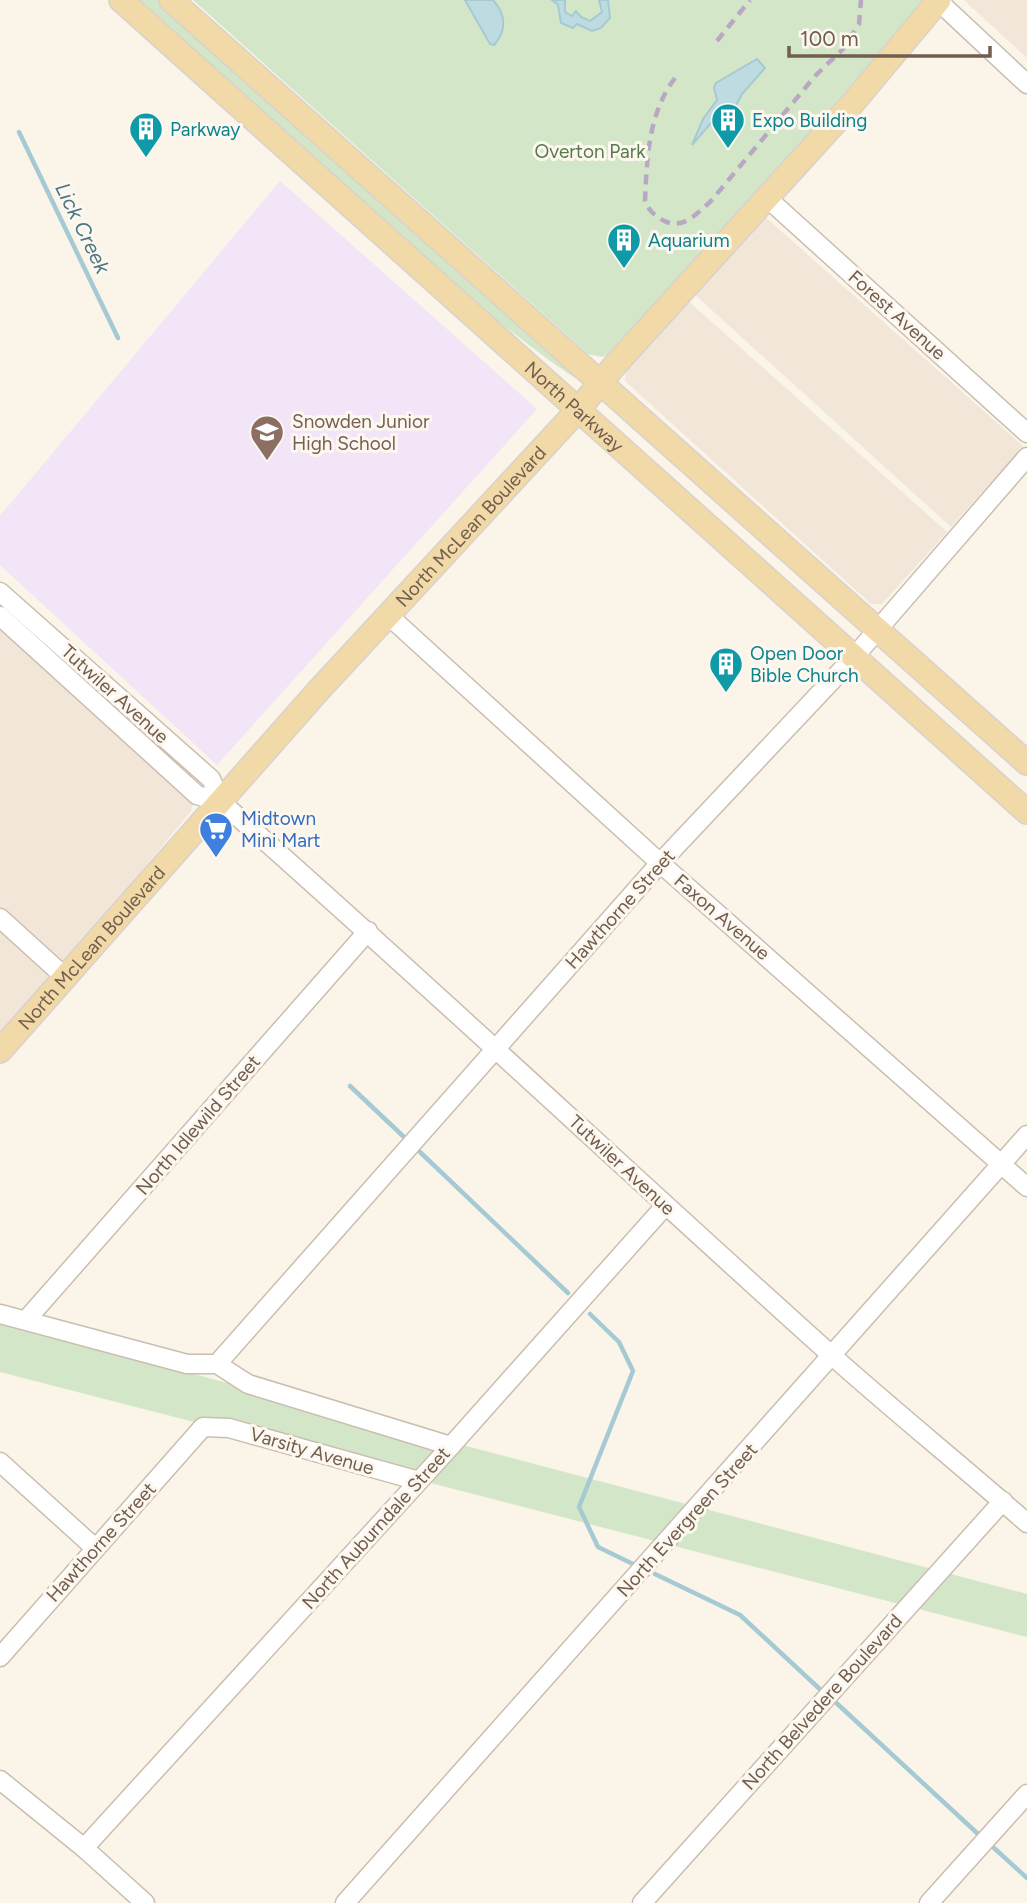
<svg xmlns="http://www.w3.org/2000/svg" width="1027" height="1903" font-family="Figtree,sans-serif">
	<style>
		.residential { fill: #f1e6d8 }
		.education { fill: #f1e5f7 }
		.green { fill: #d3e7c8 }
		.water { fill: #bfdbe2; stroke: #a6cad3; stroke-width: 2 }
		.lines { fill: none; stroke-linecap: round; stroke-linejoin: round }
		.stream { stroke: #a6cad3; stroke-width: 4.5 }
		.minor-casing { stroke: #cbbdb0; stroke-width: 21 }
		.major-casing { stroke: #d8d2ce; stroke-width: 26 }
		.minor { stroke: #fff; stroke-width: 18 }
		.major { stroke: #f1d9a8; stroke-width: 23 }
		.rail { stroke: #b8a8c3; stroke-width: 4.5; stroke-dasharray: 10 7; stroke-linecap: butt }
		.labels { text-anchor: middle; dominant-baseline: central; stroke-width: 6; stroke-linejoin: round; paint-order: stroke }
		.culture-label { font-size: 19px; fill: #0d838f; stroke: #fdf8ef; text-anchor: start }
		.park-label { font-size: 19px; fill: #577b4b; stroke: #fdf8ef }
		.street-label { font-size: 19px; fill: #725d4f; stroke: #fdf8ef }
		.education-label { font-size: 19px; fill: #785e54; stroke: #fdf8ef; text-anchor: start }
		.shop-label { font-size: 19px; fill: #366cbe; stroke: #fdf8ef; text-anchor: start }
		.water-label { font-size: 21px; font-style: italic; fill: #4b7783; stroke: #fdf8ef }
	</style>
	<rect width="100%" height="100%" fill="#faf4e9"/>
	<g class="residential">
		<path d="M964 0H1027V58Z"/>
		<path d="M763 215 1023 446 951 527 693 293Z"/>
		<path d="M686 299 947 532 882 604H871L625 381 626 368Z"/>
		<path d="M0 630 193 804 191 811 0 1043Z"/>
	</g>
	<path class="education" d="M280 181 537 409 217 765 0 565V516Z"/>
	<g class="green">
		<path d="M137 0H160L579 374 577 378C570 378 505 326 492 317Z"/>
		<path d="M193 0H928L610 354 602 357 588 354Z"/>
		<path d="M0 1323 1027 1594V1637L0 1372Z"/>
	</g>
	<g class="water">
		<path d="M465 0H493C506 14 507 31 494 45L490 44Z"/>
		<path d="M552 0H565V12L572 16 576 11 581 17 590 21 602 12 599 0H608L610 18 601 28 592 31 577 24 573 28 561 23 558 5Z"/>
		<path d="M757 59 765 68 742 94 731 115 729 113 722 120 717 116 692 145 703 119 717 100 714 88 716 83Z"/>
	</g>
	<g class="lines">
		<g class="stream">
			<path d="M19 132 118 338"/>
			<path d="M350 1086 404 1137"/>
			<path d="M420 1152 568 1293"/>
			<path d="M590 1314 619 1342 633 1371 579 1507 598 1547 633 1564"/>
			<path d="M655 1574 740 1615 824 1693"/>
			<path d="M831 1698 977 1833"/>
			<path d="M994 1848 1027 1878"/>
		</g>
		<g class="minor-casing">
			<g id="minor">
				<path d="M937 0 1027 84"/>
				<path d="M766 197 1027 433"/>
				<path d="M0 592 211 779 221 802C427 983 625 1170 829 1353 894 1411 962 1466 1027 1523"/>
				<path d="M0 616 197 795 221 802"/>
				<path d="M389 616 660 863 1027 1187"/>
				<path d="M0 918 66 978"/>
				<path d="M0 1314 187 1364H217L248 1384 451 1446"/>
				<path d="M27 1319 368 931"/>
				<path d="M217 1364 660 863 854 657 1027 457"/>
				<path d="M0 1462 95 1548"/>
				<path d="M0 1657 203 1427 229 1428 419 1481"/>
				<path d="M0 1780 84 1848 145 1903"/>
				<path d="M84 1848 451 1446 665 1206"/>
				<path d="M345 1903 1027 1135"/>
				<path d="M642 1903 1003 1501"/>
				<path d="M929 1903 1027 1794"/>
			</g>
		</g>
		<g class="major-casing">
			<g id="major">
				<path id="s1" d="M121 0 1027 812"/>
				<path d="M171 0 1027 763"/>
				<path id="s2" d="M0 1051 318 691 578 410 615 365 852 104 939 0"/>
			</g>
		</g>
		<use href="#minor" class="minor"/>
		<use href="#major" class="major"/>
		<g class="rail">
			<path d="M717 41 750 0"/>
			<path d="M675 78C648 114 647 158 645 201 648 209 652 213 659 218 681 233 695 215 711 201L816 75 843 49 859 24 861 0"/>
		</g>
	</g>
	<defs>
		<g id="building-pin" transform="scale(1.75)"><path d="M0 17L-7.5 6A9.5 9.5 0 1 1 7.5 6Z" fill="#0f9aa8" stroke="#fdf8ef"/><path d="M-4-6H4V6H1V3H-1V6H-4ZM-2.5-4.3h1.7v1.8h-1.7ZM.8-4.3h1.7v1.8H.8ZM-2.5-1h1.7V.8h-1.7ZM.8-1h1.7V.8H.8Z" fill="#fff"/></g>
		<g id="school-pin" transform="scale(1.75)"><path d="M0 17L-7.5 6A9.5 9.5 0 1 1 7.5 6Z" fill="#8d6e63" stroke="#fdf8ef"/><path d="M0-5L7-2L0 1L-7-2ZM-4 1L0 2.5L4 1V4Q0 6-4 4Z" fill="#fff"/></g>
		<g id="supermarket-pin" transform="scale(1.75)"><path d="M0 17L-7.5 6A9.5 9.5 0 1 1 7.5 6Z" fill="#3f7fe0" stroke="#fdf8ef"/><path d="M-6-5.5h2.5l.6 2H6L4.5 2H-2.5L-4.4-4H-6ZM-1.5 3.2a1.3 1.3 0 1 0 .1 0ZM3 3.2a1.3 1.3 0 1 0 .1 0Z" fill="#fff"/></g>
	</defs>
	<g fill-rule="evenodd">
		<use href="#building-pin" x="728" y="120"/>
		<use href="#building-pin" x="146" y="129"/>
		<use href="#building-pin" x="624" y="240"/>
		<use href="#school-pin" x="267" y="432"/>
		<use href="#building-pin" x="726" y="664"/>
		<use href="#supermarket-pin" x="216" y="829"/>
	</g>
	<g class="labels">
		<g class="culture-label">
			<text x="752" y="120">Expo Building</text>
			<text x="170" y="129">Parkway</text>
			<text x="648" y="240">Aquarium</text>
			<text x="750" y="653">Open Door<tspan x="750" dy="22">Bible Church</tspan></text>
		</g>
		<g class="park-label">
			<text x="590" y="151">Overton Park</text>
		</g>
		<g class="street-label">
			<text transform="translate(897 315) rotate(42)">Forest Avenue</text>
			<text stroke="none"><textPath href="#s1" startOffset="609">North Parkway</textPath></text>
			<text stroke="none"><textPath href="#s2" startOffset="705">North McLean Boulevard</textPath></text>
			<text transform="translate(115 694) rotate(42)">Tutwiler Avenue</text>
			<text transform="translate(620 909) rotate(-48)">Hawthorne Street</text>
			<text transform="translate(722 917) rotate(41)">Faxon Avenue</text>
			<text stroke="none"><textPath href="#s2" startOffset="138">North McLean Boulevard</textPath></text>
			<text transform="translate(198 1125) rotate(-49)">North Idlewild Street</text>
			<text transform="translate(622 1165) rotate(43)">Tutwiler Avenue</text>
			<text transform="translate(312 1451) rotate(16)">Varsity Avenue</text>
			<text transform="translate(687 1520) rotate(-48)">North Evergreen Street</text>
			<text transform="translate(376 1528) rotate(-48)">North Auburndale Street</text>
			<text transform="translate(101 1542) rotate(-48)">Hawthorne Street</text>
			<text transform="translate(822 1702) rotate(-48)">North Belvedere Boulevard</text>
		</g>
		<g class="education-label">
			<text x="292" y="421">Snowden Junior<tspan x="292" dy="22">High School</tspan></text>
		</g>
		<g class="shop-label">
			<text x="241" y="818">Midtown<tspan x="241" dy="22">Mini Mart</tspan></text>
		</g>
		<g class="water-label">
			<text transform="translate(83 228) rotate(64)">Lick Creek</text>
		</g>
	</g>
	<path d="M789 46v10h201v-10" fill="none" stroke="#725d4f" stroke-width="3.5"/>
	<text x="800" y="46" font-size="21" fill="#725d4f" stroke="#fdf8ef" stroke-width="5" paint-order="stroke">100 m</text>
</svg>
